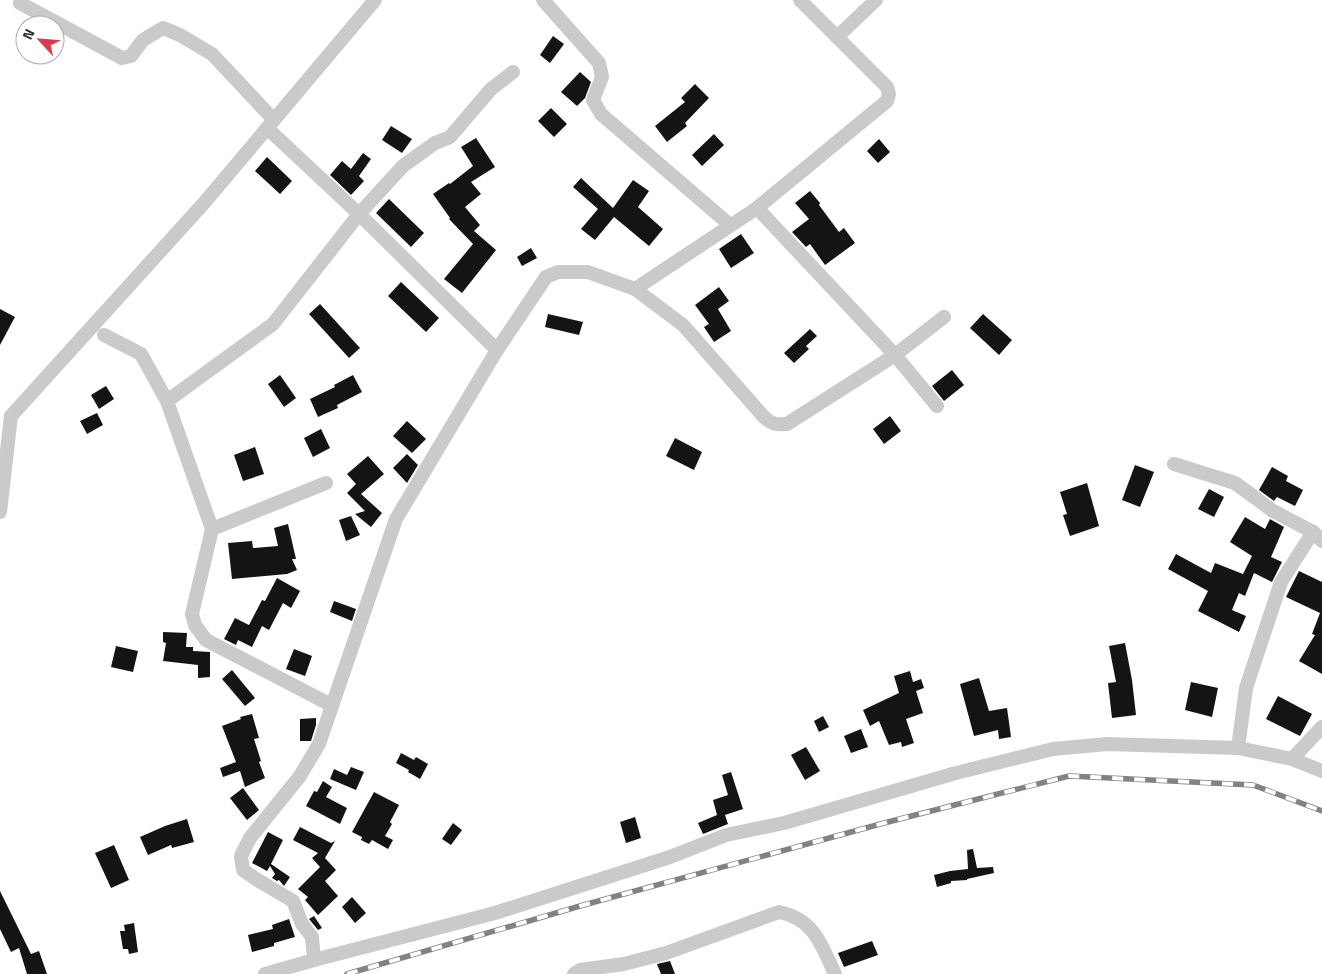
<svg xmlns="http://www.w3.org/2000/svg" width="1322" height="974" font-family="'Titillium Web',sans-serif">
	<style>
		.building { fill: #141414 }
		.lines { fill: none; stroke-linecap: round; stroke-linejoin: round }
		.minor { stroke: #cacaca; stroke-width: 14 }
		.rail-casing { stroke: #828282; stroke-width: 5.5 }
		.rail { stroke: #fff; stroke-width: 4; stroke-dasharray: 11; stroke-linecap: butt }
	</style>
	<rect width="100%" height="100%" fill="#fff"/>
	<g class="building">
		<path d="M553 36 564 44 550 63 540 55Z"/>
		<path d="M580 72 591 82 585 98 577 106 561 92Z"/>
		<path d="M695 84 709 98 685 123 687 126 667 142 655 126 685 102 681 98Z"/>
		<path d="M551 108 567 124 554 137 538 121Z"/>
		<path d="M391 126 412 139 402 153 382 140Z"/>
		<path d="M714 134 724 145 702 166 692 155Z"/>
		<path d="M476 138 495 167 471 182 481 194 465 207 480 225 474 231 496 250 462 293 444 279 473 244 449 219 450 218 433 194 449 183 450 184 473 166 461 147Z"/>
		<path d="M879 139 890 152 878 163 867 151Z"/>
		<path d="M363 153 371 159 359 176 364 181 351 195 330 175 342 161 351 169Z"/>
		<path d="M267 157 292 181 280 194 255 171Z"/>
		<path d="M581 178 613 208 633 180 649 191 638 207 663 229 649 246 614 217 595 240 581 229 598 209 573 187Z"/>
		<path d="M810 191 820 203 819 205 839 232 844 228 855 243 825 265 810 244 806 247 792 232 809 219 795 203Z"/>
		<path d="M389 199 424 233 411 247 376 213Z"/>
		<path d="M741 234 754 253 731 268 719 249Z"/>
		<path d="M531 248 537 258 522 266 517 257Z"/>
		<path d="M401 282 439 318 426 332 388 296Z"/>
		<path d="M719 287 729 301 718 309 731 331 714 342 704 327 709 324 695 305Z"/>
		<path d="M320 304 360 348 349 358 309 314Z"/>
		<path d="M0 309 15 317 0 345Z"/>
		<path d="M548 314 583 322 579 335 545 327Z"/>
		<path d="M983 314 1012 340 999 355 970 328Z"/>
		<path d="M810 329 817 336 806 346 809 349 794 363 784 353Z"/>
		<path d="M952 370 964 385 944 401 932 386Z"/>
		<path d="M280 375 296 398 284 407 268 384Z"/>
		<path d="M353 375 362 392 337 405 338 408 318 417 310 399 335 387 334 385Z"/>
		<path d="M106 386 114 399 99 409 91 395Z"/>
		<path d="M97 413 103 425 87 434 80 421Z"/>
		<path d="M890 416 901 431 884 444 873 429Z"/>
		<path d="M407 421 426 439 412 453 393 436Z"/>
		<path d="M321 429 330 448 313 457 304 438Z"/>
		<path d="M675 438 702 452 694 470 666 456Z"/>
		<path d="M255 447 264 474 243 481 234 455Z"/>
		<path d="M407 454 418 465 407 483 393 468Z"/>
		<path d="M368 456 384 474 361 494 382 513 371 527 355 514 365 511 347 493 356 484 347 474Z"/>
		<path d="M1135 465 1154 472 1140 507 1122 500Z"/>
		<path d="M1272 467 1288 476 1286 481 1303 490 1295 506 1277 497 1274 501 1259 490Z"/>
		<path d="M1087 483 1099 526 1070 536 1063 515 1067 514 1060 492Z"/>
		<path d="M1209 489 1224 497 1214 517 1198 509Z"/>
		<path d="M351 516 360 535 346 541 339 520Z"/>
		<path d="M1245 517 1265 529 1270 519 1284 527 1271 557 1282 562 1272 582 1254 573 1245 596 1239 593 1232 610 1246 616 1239 632 1198 611 1208 591 1168 569 1176 554 1211 573 1215 563 1243 574 1252 556 1230 542Z"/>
		<path d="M288 524 296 559H292L297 570 287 574 232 579 228 543 252 541 253 548 278 546 274 528Z"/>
		<path d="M1299 571 1322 582V674L1299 661 1315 635 1312 634 1320 613 1286 597Z"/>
		<path d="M277 578 300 591 291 608 283 603 269 630 262 626 252 647 238 640 236 645 224 639 235 618 249 625 262 600 265 601Z"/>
		<path d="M334 601 356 609 352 621 330 612Z"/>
		<path d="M163 632 187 633 186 647H193V651L210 652V677L198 678V665L163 661 166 643 163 642Z"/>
		<path d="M1125 643 1132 680 1136 715 1112 718 1108 683 1116 682 1109 646Z"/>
		<path d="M116 646 138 651 133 672 111 667Z"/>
		<path d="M294 649 312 656 305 676 286 669Z"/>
		<path d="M232 670 255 698 245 706 222 679Z"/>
		<path d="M910 671 913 682 921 679 924 688 916 691 923 713 906 719 914 743 902 747 901 742 889 745 879 721 870 726 863 710 899 693 894 676Z"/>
		<path d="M979 678 989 711 1007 708 1011 737 999 739 998 730 974 736 960 684Z"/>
		<path d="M1191 682 1218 688 1212 717 1185 710Z"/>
		<path d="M1278 696 1312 714 1300 736 1266 719Z"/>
		<path d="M252 714 259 738 254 739 261 761 259 762 265 778 245 787 240 771 223 777 220 768 236 762 222 726 241 719 240 717Z"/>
		<path d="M823 716 829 727 819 732 814 721Z"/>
		<path d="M316 718V725L311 741H300V719Z"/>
		<path d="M861 729 868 747 851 753 844 736Z"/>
		<path d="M806 747 820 771 805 780 791 755Z"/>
		<path d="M401 753 414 760 416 757 428 764 420 779 408 772 409 770 396 763Z"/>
		<path d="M351 767 364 772 356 790 330 779 334 769 347 775Z"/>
		<path d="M731 772 743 809 725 815 728 824 703 834 698 823 717 815 713 800 728 795 722 775Z"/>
		<path d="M323 781 332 787 326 797 347 808 340 824 306 806 314 791 317 792Z"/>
		<path d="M243 788 259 810 247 820 230 798Z"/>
		<path d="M374 792 399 805 390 822 392 824 385 836 393 840 388 849 372 840 369 844 361 840 362 837 352 832Z"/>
		<path d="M635 817 641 838 626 843 620 822Z"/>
		<path d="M187 819 194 842 172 848 171 845 148 855 140 837 165 826Z"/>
		<path d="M453 823 462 830 451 845 442 839Z"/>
		<path d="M300 827 331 843 335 841 325 858 336 870 325 881 338 896 318 915 305 900 308 897 298 889 320 867 312 858 318 853 293 840Z"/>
		<path d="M268 832 283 840 271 864 290 877 284 886 279 880 277 881 272 878 275 874 270 866 267 871 252 863Z"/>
		<path d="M114 845 129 880 111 888 95 853Z"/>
		<path d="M973 849 977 868 993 867 994 873 967 879V880L951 881V883L937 887 934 875 950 871 968 869 967 850Z"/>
		<path d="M0 891 31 954 39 951 47 974H27L19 948 11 952 0 929Z"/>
		<path d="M352 897 366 913 355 923 342 907Z"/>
		<path d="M314 916 322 928 318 930 309 919Z"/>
		<path d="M289 919 295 937 274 943V946L252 952 248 935 273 929 272 925Z"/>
		<path d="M134 923 138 952 129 954 128 949H123L120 931H125L124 925Z"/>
		<path d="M872 941 878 955 844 967 838 953Z"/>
		<path d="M670 961 675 974H661L657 964Z"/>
	</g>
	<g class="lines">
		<g class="minor">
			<path d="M21 0 20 3 122 58 131 56 143 40 163 28 180 35 212 54 274 120"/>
			<path d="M543 0 599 63 602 77 593 100 601 114 730 225"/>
			<path d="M837 37 876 0"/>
			<path d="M267 128 359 214 497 350"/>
			<path d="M757 208 895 355 937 406"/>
			<path d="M635 289 757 208 887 101 889 94 887 87 800 0"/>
			<path d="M104 335 141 354 167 401 212 529 192 614 195 625 206 640 331 705"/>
			<path d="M167 401 273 324 359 214 403 166 435 143 450 137 491 89 513 72"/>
			<path d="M1174 464 1235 483 1273 511 1313 532 1322 541"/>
			<path d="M0 512 11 416 204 203 375 0"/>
			<path d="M212 529 326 483"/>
			<path d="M1238 748 1246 688 1281 582 1313 532"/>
			<path d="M1292 759 1322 727"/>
			<path d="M314 960 312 937 302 924 293 901 256 879 243 870 241 856 250 838 300 776 319 744 396 519 497 350 546 277 558 272H588L635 289 683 325 763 416C771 424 776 425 787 424L895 355 944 317"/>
			<path d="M265 974 314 960 495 913 670 857 726 835 784 823 956 773 1053 749 1107 744 1238 748 1292 759 1322 771"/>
			<path d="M574 974 580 970 624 964 666 953 779 912C814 919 821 944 835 974"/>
		</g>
		<g class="rail-casing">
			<path id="rail" d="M347 974 580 906 884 823 1069 776 1253 785 1322 811"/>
		</g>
		<use href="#rail" class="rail"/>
	</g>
	<g transform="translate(40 40) rotate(296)"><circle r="24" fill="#ffffff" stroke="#ababab"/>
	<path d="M0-4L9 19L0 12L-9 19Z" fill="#d93a4e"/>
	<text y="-8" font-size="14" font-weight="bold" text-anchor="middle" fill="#2d2d2d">N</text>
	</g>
</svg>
